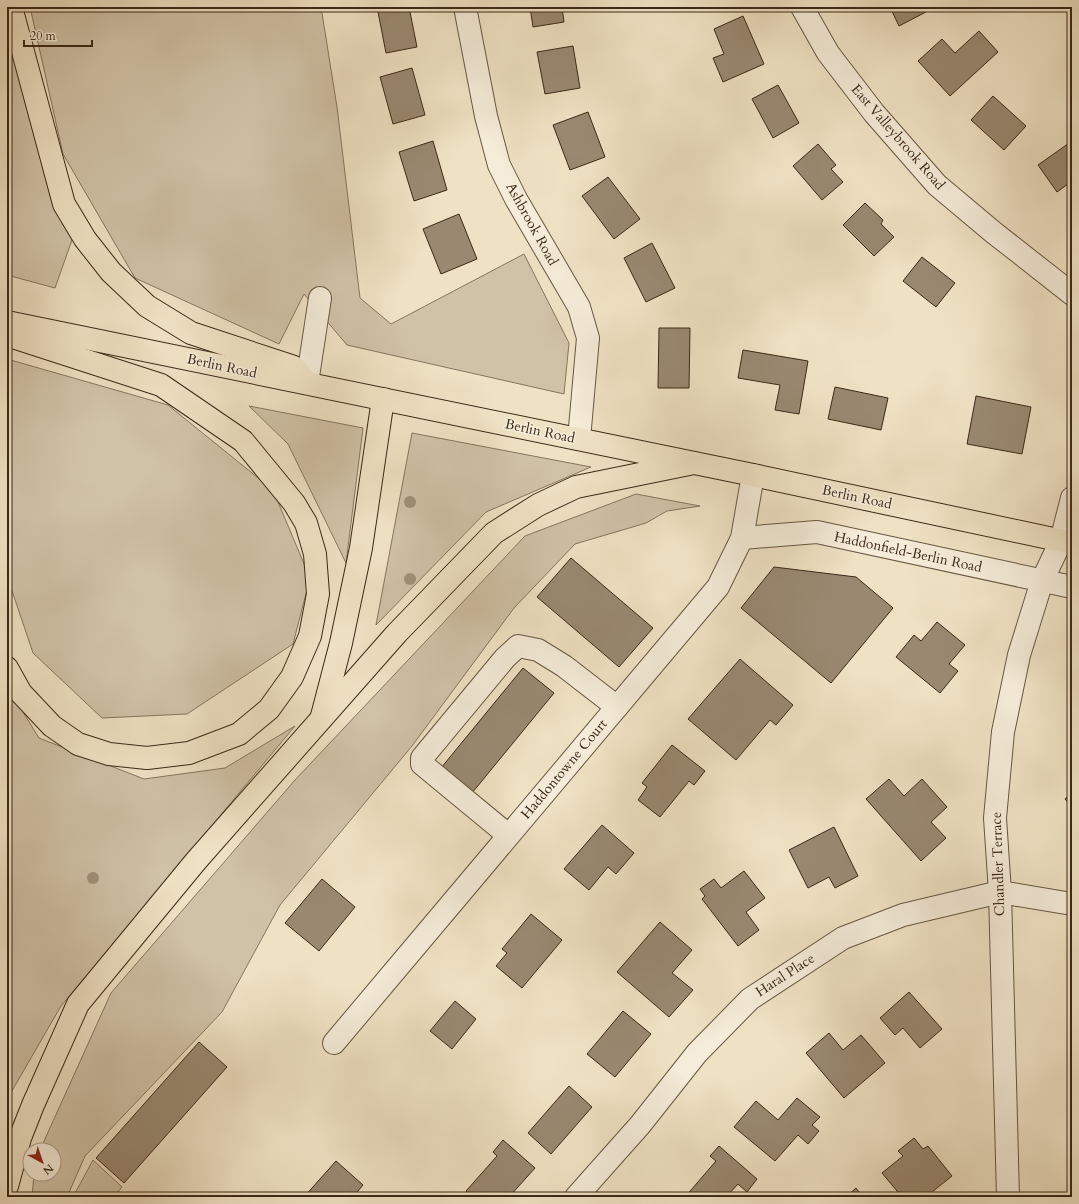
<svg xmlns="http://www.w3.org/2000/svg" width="1079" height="1204" font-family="Cardo,serif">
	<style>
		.green { fill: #d0c2a7; stroke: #86755f }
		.building { fill: #998971; stroke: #3b2817 }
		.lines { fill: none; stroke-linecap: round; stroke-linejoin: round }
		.minor-casing { stroke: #685642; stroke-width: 24 }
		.major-casing { stroke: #3b2817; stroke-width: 24 }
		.highway-casing { stroke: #3b2817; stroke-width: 24 }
		.minor { stroke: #f5ecd9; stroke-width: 22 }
		.major { stroke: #efe2c4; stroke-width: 22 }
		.highway { stroke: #efe2c4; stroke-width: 22 }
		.tree { fill: #a09179 }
		.labels { text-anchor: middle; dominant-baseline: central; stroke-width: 3; stroke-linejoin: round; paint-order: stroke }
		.street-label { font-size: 14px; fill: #3b2817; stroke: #f5ecd9 }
	</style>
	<rect width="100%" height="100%" fill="#efe2c4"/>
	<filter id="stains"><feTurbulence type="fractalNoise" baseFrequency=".005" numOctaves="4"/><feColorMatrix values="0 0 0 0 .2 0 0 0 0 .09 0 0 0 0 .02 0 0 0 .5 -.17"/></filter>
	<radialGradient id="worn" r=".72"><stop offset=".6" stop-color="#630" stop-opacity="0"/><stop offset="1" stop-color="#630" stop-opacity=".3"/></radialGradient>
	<g class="green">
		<path d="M30 7H321L337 107 360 298 391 324 524 254 569 343 564 394 347 345 304 294 279 344 135 278 63 154Z"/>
		<path d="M7 21 72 240 55 288 7 275Z"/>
		<path d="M7 359 168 405 273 490 310 578 293 644 187 714 102 718 33 653 7 576Z"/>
		<path d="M249 406 363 428 346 563 288 444Z"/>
		<path d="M412 433 591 467 486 512 376 625Z"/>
		<path d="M636 494 700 506 667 511 646 523 575 544 514 608 412 746 280 905 222 1012 85 1156 67 1197H32L34 1174H54V1150H40L111 993 295 780 525 536Z"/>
		<path d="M7 686 39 738 144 779 225 768 295 726 61 1006 9 1096 7 1073Z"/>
		<path d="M93 1160 122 1187 114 1197H73Z"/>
	</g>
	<g class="building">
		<path d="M377 7H409L417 47 386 53Z"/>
		<path d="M530 7H562L564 22 533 27Z"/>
		<path d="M890 7H924L926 12 899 26Z"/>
		<path d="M743 16 764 64 723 82 713 58 724 54 714 29Z"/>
		<path d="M979 31 998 52 950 96 918 61 942 39 955 53Z"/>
		<path d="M573 46 580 88 545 94 537 52Z"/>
		<path d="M412 68 425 115 393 124 380 77Z"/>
		<path d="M778 85 799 123 773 138 752 99Z"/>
		<path d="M993 96 1026 126 1004 150 971 120Z"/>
		<path d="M588 112 605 157 570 170 553 125Z"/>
		<path d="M433 141 447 190 414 201 399 152Z"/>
		<path d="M1072 141V181L1057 192 1038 165Z"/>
		<path d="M818 144 836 165 831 169 843 182 822 200 793 166Z"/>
		<path d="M608 177 640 219 614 239 582 196Z"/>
		<path d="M865 203 883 220 881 224 894 237 874 256 843 225Z"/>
		<path d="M459 214 477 259 441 274 423 229Z"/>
		<path d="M652 243 675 288 646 302 624 258Z"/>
		<path d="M922 257 955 283 936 307 903 281Z"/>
		<path d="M659 328H690L689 388H658Z"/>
		<path d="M743 350 808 361 799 414 775 410 780 385 738 378Z"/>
		<path d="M835 387 888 398 881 430 828 419Z"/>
		<path d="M976 396 1031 407 1022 454 967 444Z"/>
		<path d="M571 558 653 628 619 667 537 597Z"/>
		<path d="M774 567 856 577 893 608 831 683 741 608Z"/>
		<path d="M937 622 965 645 949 664 958 671 940 693 896 657 914 635 921 641Z"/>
		<path d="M740 659 793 705 776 725 770 720 736 760 688 719Z"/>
		<path d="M523 668 554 693 472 793 441 768Z"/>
		<path d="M672 745 705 771 694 785 689 781 660 817 638 800 647 787 642 783Z"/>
		<path d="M889 779 904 796 922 779 947 807 931 822 946 838 921 861 866 799Z"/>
		<path d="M1072 793V807L1065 799Z"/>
		<path d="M602 825 634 853 616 874 608 867 589 890 564 869Z"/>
		<path d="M834 827 858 876 835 888 829 877 808 888 789 850Z"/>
		<path d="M744 871 765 898 746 912 759 930 738 946 702 899 705 896 700 889 714 879 721 888Z"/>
		<path d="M322 879 355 907 319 951 285 923Z"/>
		<path d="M531 914 562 940 522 988 496 966 507 953 502 949Z"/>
		<path d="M660 922 692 950 672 973 693 990 669 1017 617 972Z"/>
		<path d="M909 992 942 1029 920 1048 903 1028 895 1035 880 1018Z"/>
		<path d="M455 1001 476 1019 452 1049 430 1031Z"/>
		<path d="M623 1011 651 1034 615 1077 587 1054Z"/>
		<path d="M829 1033 843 1050 861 1035 885 1063 844 1098 806 1053Z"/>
		<path d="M199 1042 227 1067 124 1183 96 1158Z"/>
		<path d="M569 1086 592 1107 551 1154 528 1133Z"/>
		<path d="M797 1098 820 1117 812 1125 819 1131 808 1144 798 1135 775 1161 734 1127 756 1101 778 1120Z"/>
		<path d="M914 1138 923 1149 928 1146 952 1176 932 1192 936 1197H902L882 1173 903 1156 898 1151Z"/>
		<path d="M503 1140 535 1168 509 1197H472L466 1191 497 1156 493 1152Z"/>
		<path d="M719 1146 757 1179 747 1192 738 1184 726 1197H685L716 1161 710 1156Z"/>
		<path d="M336 1161 363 1185 353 1197H304Z"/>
		<path d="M856 1188 863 1197H846Z"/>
	</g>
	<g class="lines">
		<g class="minor-casing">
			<g id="minor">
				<path d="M465 7 486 116 499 165 516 199 579 307 588 338 579 439"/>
				<path d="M802 7 828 53 874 113 937 185 993 232 1072 294"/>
				<path d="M307 383 320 298"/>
				<path d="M742 538 817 532 1072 587"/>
				<path d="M508 835 422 764V758L505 658 518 646 538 650 564 666 617 707"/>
				<path d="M334 1043 718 587 742 538 753 475"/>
				<path d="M576 1197 640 1125 697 1053 750 999 843 938 903 915 1000 892 1072 904"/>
				<path d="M1008 1197 1000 892 995 818 1003 732 1019 655 1042 581 1061 541 1072 498"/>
			</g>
		</g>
		<g class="major-casing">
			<path id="major" d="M7 322 753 475 1072 543"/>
		</g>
		<g class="highway-casing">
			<g id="highway">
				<path d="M11 7 64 204 85 239 111 272 147 306 191 333 294 367 307 383"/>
				<path d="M7 328 16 338 161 385 243 441 294 503 306 523 315 554 318 594 310 636 292 677 269 709 239 734 189 753 147 758 109 754 78 744 52 726 21 693 7 668"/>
				<path d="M322 716 341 643 361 548 383 399"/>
				<path d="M7 1186 20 1138 33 1105 78 1004 196 861 397 633 494 533 538 505 576 487 694 463"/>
			</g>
		</g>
		<use href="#minor" class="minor"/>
		<use href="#major" class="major"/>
		<use href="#highway" class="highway"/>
	</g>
	<g class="tree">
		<circle cx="410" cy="502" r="6"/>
		<circle cx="410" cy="579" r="6"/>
		<circle cx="93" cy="878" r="6"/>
	</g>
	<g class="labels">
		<g class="street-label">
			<text transform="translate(898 137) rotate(49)">East Valleybrook Road</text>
			<text transform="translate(532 224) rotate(61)">Ashbrook Road</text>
			<text transform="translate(222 366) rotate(12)">Berlin Road</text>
			<text transform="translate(540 431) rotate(12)">Berlin Road</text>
			<text transform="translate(857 497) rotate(12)">Berlin Road</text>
			<text transform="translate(908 552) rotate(12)">Haddonfield-Berlin Road</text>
			<text transform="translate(564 769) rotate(-50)">Haddontowne Court</text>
			<text transform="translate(998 864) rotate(-92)">Chandler Terrace</text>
			<text transform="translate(785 975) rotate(-33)">Haral Place</text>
		</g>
	</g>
	<rect width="1079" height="1204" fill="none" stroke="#efe2c4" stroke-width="24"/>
	<rect x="8" y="8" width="1063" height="1188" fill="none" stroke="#3b2817" stroke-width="2"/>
	<rect x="12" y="12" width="1055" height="1180" fill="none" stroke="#3b2817"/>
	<g transform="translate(42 1162) rotate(140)"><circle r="19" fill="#f5ecd9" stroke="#ab9e8b"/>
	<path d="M0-3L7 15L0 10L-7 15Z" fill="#8f2418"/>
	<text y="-6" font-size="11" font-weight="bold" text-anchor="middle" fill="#3b2817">N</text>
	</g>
	<path d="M24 40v6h68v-6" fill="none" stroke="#3b2817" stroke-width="2"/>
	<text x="30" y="40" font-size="12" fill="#3b2817" stroke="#f5ecd9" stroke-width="3" paint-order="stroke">20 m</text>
	<rect width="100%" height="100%" filter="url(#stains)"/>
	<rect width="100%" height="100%" fill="url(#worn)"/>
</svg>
